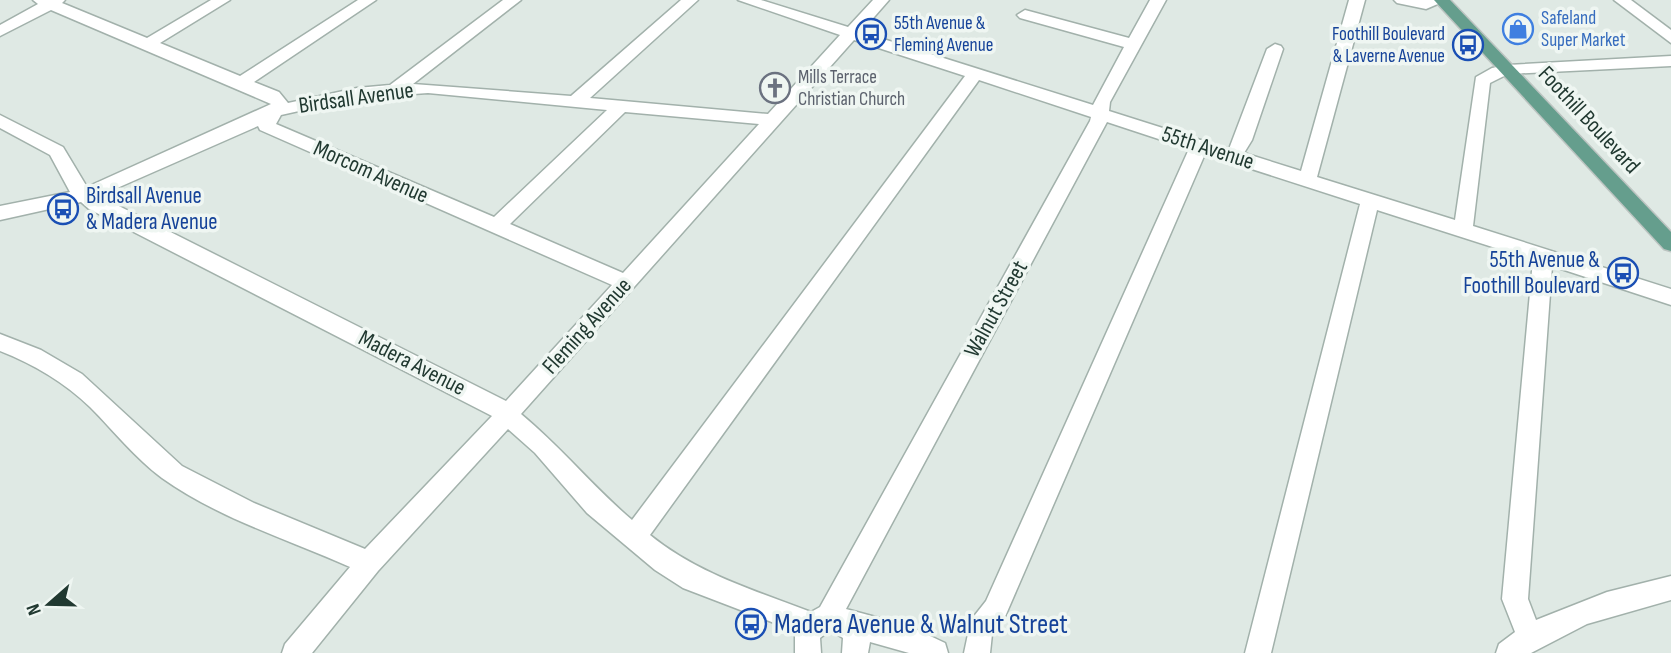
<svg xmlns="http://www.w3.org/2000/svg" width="1671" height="653" font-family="'Sofia Sans Condensed',sans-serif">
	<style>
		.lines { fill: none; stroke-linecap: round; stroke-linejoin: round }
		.minor-casing { stroke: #a2b1ab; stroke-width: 3 }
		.major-casing { stroke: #bcc4c1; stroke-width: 3 }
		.minor { fill: #fff; fill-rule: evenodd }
		.major { fill: #659e8d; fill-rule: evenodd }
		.labels { text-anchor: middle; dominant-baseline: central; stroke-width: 7; stroke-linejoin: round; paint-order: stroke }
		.far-shop-label { font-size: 19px; fill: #366cbe; stroke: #eff6f2; text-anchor: start }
		.far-transit-label { font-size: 19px; fill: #164399; stroke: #eff6f2; text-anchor: start }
		.far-worship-label { font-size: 19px; fill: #5b616d; stroke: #eff6f2; text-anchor: start }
		.street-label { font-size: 23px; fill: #213931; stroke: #eff6f2 }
		.transit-label { font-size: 23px; fill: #164399; stroke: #eff6f2; text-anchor: start }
		.near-transit-label { font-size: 28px; fill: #164399; stroke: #eff6f2; text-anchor: start }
	</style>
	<rect width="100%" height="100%" fill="#dfe9e4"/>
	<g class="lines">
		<g class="minor-casing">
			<g id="minor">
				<path d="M33 0H65L62 3 147 38 211 0H230L160 43 240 76 358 0H376L254 82 279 92 288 103 357 88 390 85 503 0H521L413 84 571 96 681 0H698L590 98 768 114 840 35 738 0H761L848 27 873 0H889L861 32 1093 105 1124 47 1020 18 1017 15 1025 10 1129 38 1150 0H1166L1110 102 1109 111 1229 149 1267 49 1275 44 1281 46 1283 49 1252 140 1244 153 1301 171 1349 0H1365L1317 177 1455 220 1476 77 1492 68 1508 65 1671 56V66L1508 74 1490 83 1473 226 1671 289V305L1552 266 1528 599 1536 620 1607 592 1671 576V600L1587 624 1531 653H1496L1499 644 1515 632 1502 599 1533 260 1377 210 1271 653H1245L1360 204 1205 154 1004 619 992 634 990 653H964L971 620 986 601 1189 149 1107 122 846 609 909 626 945 643 948 653H909L870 642 868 653H842L843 638 830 630 820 638 821 653H795V631L683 588 655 570 587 513 535 453 508 429 378 571 312 653H282L285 644 350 567C287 539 218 518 162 478 135 458 114 431 90 407 64 382 33 364 0 351V334L41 350 82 374 182 466 254 503 365 549 492 416 89 209 81 202 0 220V206L70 192 50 155 0 128V115L63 147 87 187 271 104 51 10 0 36V25L38 4ZM854 40 965 76 632 520C593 487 561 447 521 414ZM979 80 1091 117 1090 121 820 607 811 612C754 590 698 574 650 535ZM428 93 607 110 494 217 276 124 281 115 357 98ZM625 112 759 124 623 273 510 224ZM258 126 260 130 612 285 506 401 99 196Z"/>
				<path d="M1394 0H1447L1426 9 1397 3Z"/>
				<path d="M1614 0H1631L1671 30V43Z"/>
			</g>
		</g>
		<g class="major-casing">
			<path id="major" d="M1434 0H1450L1671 232V251L1664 249Z"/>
		</g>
		<use href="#minor" class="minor"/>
		<use href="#major" class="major"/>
	</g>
	<defs>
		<g id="shop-ring" transform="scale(1.575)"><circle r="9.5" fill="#eff6f2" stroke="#3f7fe0" stroke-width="1.5"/><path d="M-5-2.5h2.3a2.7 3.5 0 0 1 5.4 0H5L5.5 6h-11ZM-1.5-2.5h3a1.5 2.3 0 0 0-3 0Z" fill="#3f7fe0"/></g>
		<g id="bus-ring" transform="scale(1.575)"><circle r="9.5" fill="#eff6f2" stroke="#1a4fb4" stroke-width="1.5"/><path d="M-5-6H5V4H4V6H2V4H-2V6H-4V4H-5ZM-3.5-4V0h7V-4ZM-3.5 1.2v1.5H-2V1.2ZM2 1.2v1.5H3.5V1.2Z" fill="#1a4fb4"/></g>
		<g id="church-ring" transform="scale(1.575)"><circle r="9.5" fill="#eff6f2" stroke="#6b7280" stroke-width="1.5"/><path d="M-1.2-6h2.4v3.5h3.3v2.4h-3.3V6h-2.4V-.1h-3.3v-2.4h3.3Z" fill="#6b7280"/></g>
	</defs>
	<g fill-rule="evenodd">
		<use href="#shop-ring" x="1518" y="29"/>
		<use href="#bus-ring" x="871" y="34"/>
		<use href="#bus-ring" x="1468" y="45"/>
		<use href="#church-ring" x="775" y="88"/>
		<use href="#bus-ring" x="63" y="209"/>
		<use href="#bus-ring" x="1623" y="273"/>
		<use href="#bus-ring" x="751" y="624"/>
	</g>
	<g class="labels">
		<g class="far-shop-label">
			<text x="1541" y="18">Safeland<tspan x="1541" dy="22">Super Market</tspan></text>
		</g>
		<g class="far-transit-label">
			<text x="894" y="23">55th Avenue &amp;<tspan x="894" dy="22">Fleming Avenue</tspan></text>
			<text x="1445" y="34" text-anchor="end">Foothill Boulevard<tspan x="1445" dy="22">&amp; Laverne Avenue</tspan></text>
		</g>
		<g class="far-worship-label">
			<text x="798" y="77">Mills Terrace<tspan x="798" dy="22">Christian Church</tspan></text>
		</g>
		<g class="street-label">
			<text transform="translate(356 98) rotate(-8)">Birdsall Avenue</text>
			<text transform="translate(1589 120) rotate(47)">Foothill Boulevard</text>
			<text transform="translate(1208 148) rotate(18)">55th Avenue</text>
			<text transform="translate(371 172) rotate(24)">Morcom Avenue</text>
			<text transform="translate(996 309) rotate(-61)">Walnut Street</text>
			<text transform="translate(587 326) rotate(-48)">Fleming Avenue</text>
			<text transform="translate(412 363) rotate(27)">Madera Avenue</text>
		</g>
		<g class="transit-label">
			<text x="86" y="196">Birdsall Avenue<tspan x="86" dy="26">&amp; Madera Avenue</tspan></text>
			<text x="1600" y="260" text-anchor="end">55th Avenue &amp;<tspan x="1600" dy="26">Foothill Boulevard</tspan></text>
		</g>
		<g class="near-transit-label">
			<text x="774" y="624">Madera Avenue &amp; Walnut Street</text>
		</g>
	</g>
	<g transform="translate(49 604) rotate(250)" stroke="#eff6f2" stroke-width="5" paint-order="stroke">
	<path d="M0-5L12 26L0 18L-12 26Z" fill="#213931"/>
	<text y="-10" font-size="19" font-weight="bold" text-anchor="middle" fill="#213931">N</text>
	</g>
</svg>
